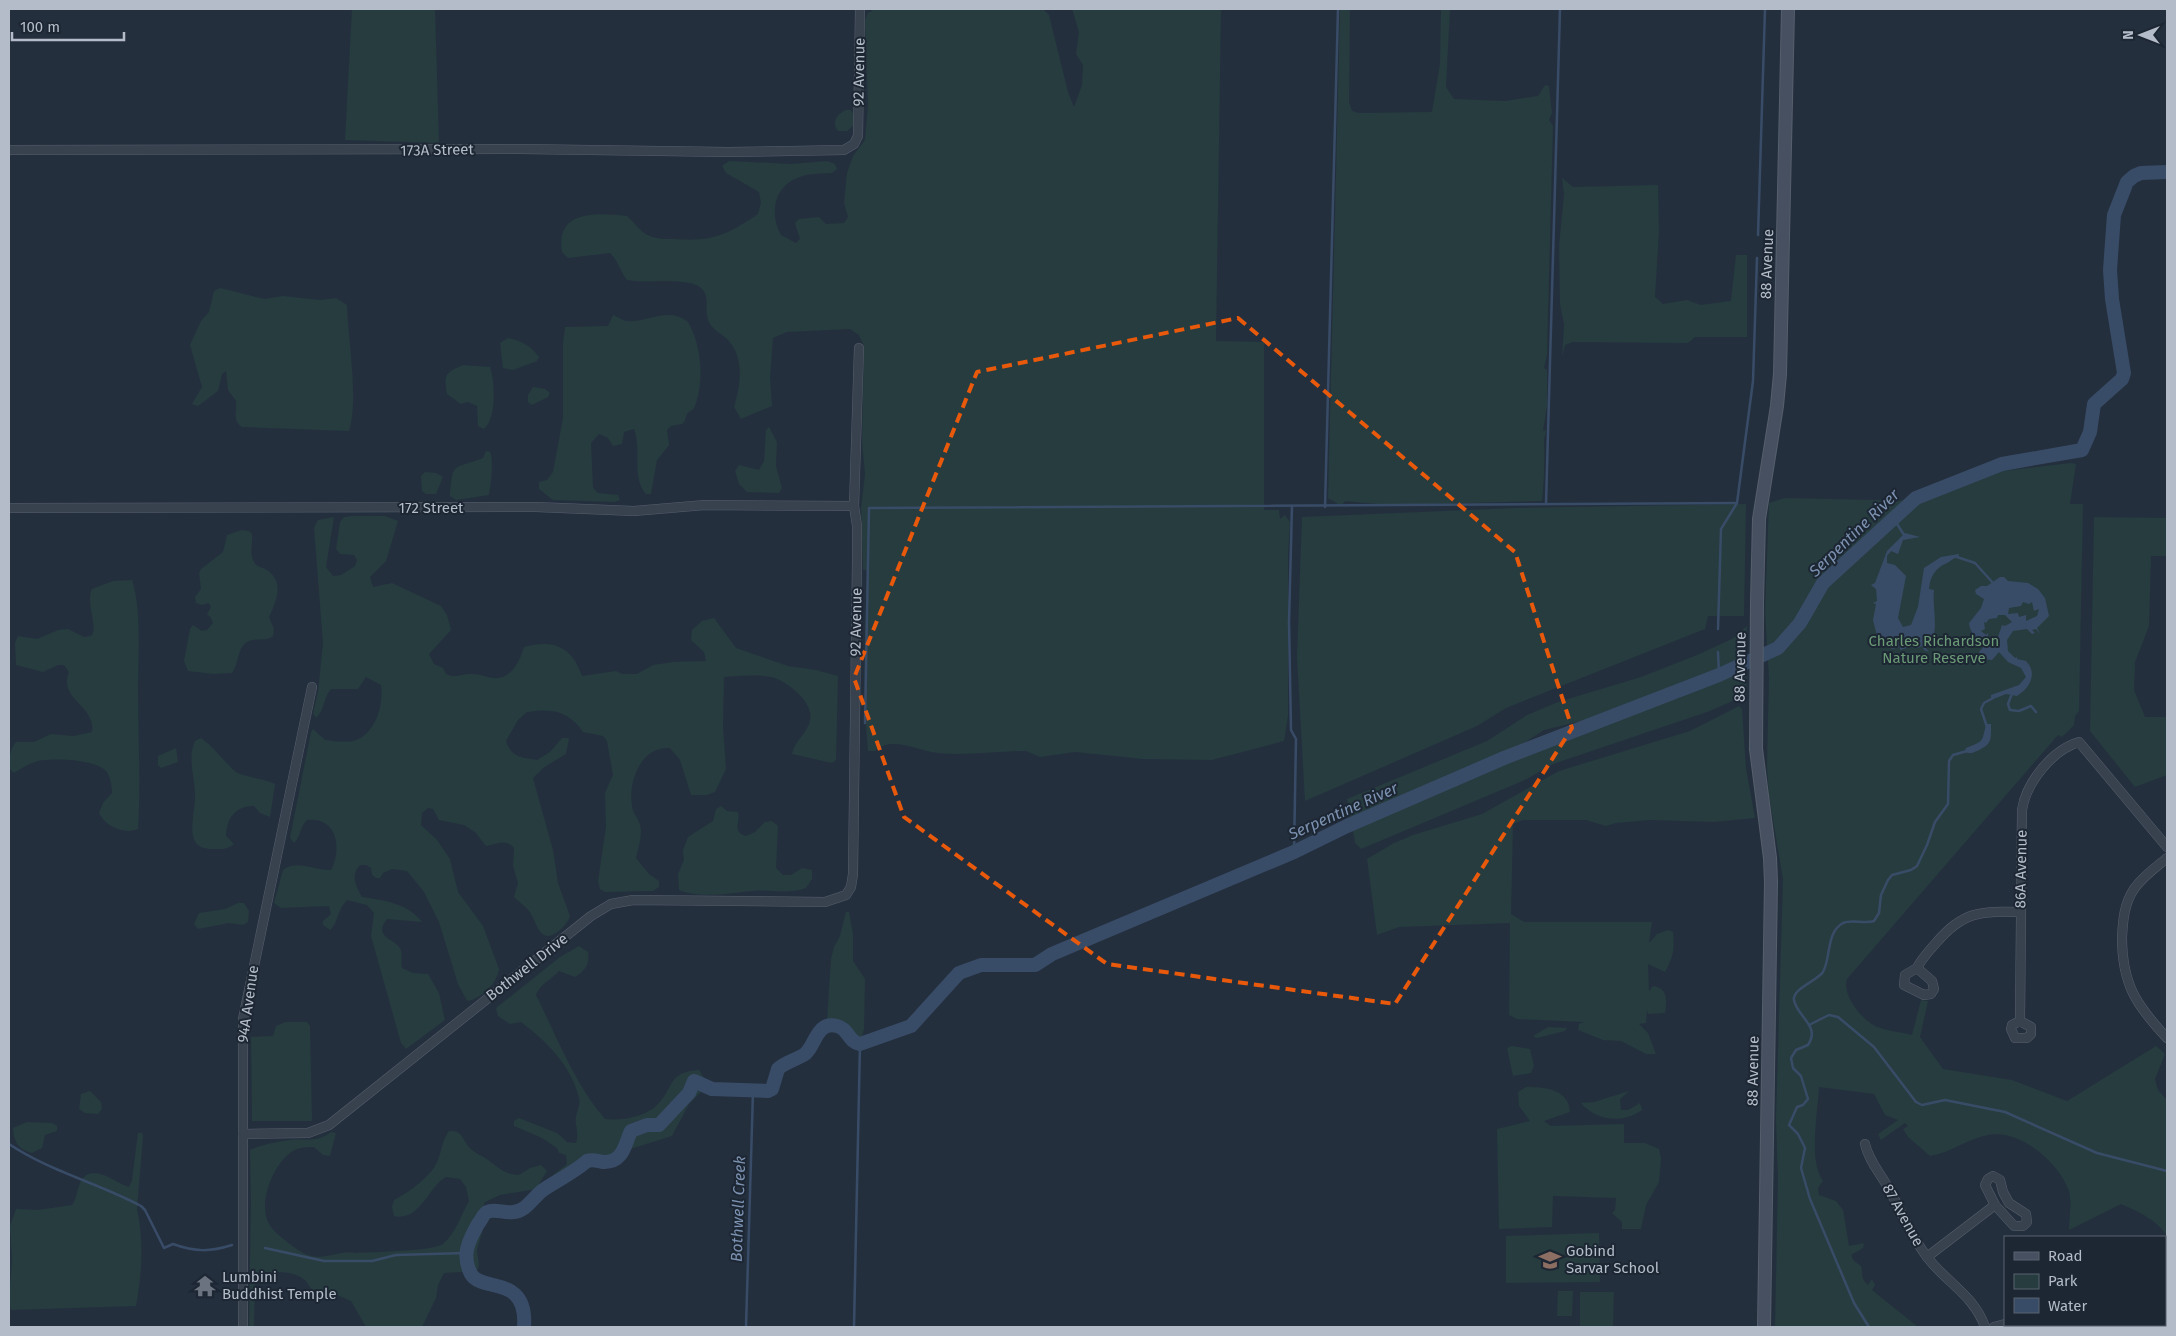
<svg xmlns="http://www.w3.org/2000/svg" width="2176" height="1336" font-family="'Fira Sans',sans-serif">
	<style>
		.green { fill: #263c3f }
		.water { fill: #394c67; fill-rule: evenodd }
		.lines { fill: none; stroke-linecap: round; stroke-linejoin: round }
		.stream { stroke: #394c67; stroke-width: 2.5 }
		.river { stroke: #394c67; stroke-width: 14 }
		.street-casing { stroke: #565f6c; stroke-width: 10 }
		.secondary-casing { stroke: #565f6c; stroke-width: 14 }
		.street { stroke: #38414e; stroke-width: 9 }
		.secondary { stroke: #465061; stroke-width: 12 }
		.marked { fill: none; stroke: #e8590c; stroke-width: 4; stroke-dasharray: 10 6; stroke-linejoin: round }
		.labels { text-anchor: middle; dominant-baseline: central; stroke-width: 4; stroke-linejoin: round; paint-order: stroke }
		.street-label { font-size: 15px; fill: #b4bcc9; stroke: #1d2633 }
		.park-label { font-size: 15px; fill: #6b9a76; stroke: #1d2633 }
		.poi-label { font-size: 15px; fill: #b4bcc9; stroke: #1d2633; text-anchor: start }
		.water-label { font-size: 16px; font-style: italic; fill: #7c92b1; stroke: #1d2633 }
	</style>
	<rect width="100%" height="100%" fill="#242f3e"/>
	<g class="green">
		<path d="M352 9H435L439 143 345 140Z"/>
		<path d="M875 9H1043L1049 15 1068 92 1074 107 1082 85 1083 65 1076 54 1079 32 1072 9H1221L1216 341 1264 342V510H1279L1280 519 1285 515 1290 522 1288 556V716L1284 741 1212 760 1143 759 1075 752 1040 757 1026 751C997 751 967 756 938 753 918 751 892 735 875 751H868C862 691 865 631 867 571L863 569 861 508 865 474 862 442 864 346 859 335 850 329 787 332 773 338 770 377 772 406 741 419 734 407C741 384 745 356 726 338 720 333 712 329 709 322 703 309 713 293 696 285 678 278 648 284 627 280 620 271 619 262 610 253L568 258 562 252C555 209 598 213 627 216 634 222 641 233 650 236 657 239 666 239 674 239 712 242 727 235 758 214L761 203 759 192 726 173 722 166 729 161 791 164 827 161 835 164 837 169 832 173C820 174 808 173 797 178 774 187 769 214 781 235L796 243 800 239 795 223 799 219 819 217 826 224 844 223 848 217 844 203 847 173 853 156 865 140 868 105 865 21 868 13Z"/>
		<path d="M1340 9H1350L1349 102 1352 111 1359 113 1432 112 1440 64 1441 9H1450L1446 87 1454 99 1505 101 1538 96 1545 85 1549 86 1552 113 1549 120 1553 126 1547 355 1544 368 1547 370V406L1543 431 1546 430C1546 435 1544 437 1544 441 1545 461 1544 481 1542 501L1388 505 1345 501 1343 504H1338L1328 498Z"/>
		<path d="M846 110H851L854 115 853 126 847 131H838C831 122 837 114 846 110Z"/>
		<path d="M1562 178 1573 187 1658 185 1659 232 1655 297 1663 304 1687 300 1701 305 1731 301 1736 255H1747V337H1695L1688 343 1573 342 1565 345 1562 357 1564 325 1560 304 1559 245 1564 194Z"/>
		<path d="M220 288 264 299 283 296 320 300 336 298 347 305C348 339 359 400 349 431L242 427C232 421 237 412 236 401L228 390 226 371 222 374 218 391 198 406 192 404 202 387 190 345 201 321 209 312 214 291Z"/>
		<path d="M613 315C618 317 623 321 628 321 646 323 668 306 688 322 701 344 705 381 695 406 693 411 689 411 687 414 685 418 686 421 682 424L671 426 667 430 669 445 657 460 651 494H646C631 477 642 449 634 429L624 432 622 444 613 446 608 438 599 434 591 443 593 488 598 493 618 495 620 500 615 502 553 500 539 489V482L547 480 553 472 563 418V344L565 327 608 326Z"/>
		<path d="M508 338C522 341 530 345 539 357L537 361 513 370 503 368 500 343Z"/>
		<path d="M463 365 490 367C495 382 497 418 484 429L478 426 477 406 468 402 461 404 447 394C444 374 445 373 463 365Z"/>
		<path d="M533 387 545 389 550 393 548 397 532 405 528 402V395Z"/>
		<path d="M769 427 777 442 776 466 782 488 779 493 747 492 739 484 735 471 739 465 759 470 764 461 766 430Z"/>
		<path d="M486 451 490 452C494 460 491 485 489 495L456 500 450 496C453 461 452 470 483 458Z"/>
		<path d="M2071 463 2076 464 2070 504H2083L2079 711 2075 716 2074 725 2062 737 2058 735 1847 979C1842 996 1862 1020 1877 1027 1887 1031 1901 1032 1912 1035L1921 1000 1928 1001 1920 1037 1943 1069 2012 1080 2067 1101 2156 1046 2165 1054 2155 1079 2158 1090 2167 1100V1236C2156 1219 2139 1212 2121 1204L2069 1230C2069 1219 2072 1201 2069 1191 2058 1162 2021 1129 1988 1135 1968 1138 1951 1153 1930 1156L1908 1137 1903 1129 1908 1126 1905 1123 1881 1140 1878 1134 1898 1120 1885 1115 1874 1094 1819 1087C1818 1114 1808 1159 1823 1181L1818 1188 1819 1195 1836 1201 1843 1210 1849 1246 1864 1243 1863 1248 1851 1255 1854 1261 1861 1266C1864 1276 1859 1276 1868 1285L1872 1279 1875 1285 1872 1290 1918 1327H1775L1778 1179 1776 1119 1783 879 1769 796 1767 766 1769 679 1765 610 1769 503 1785 498 1922 501 1993 472Z"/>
		<path d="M425 472 436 473 443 477 436 494H426L422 491 421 476Z"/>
		<path d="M1746 504 1744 616H1708L1705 629 1506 708 1477 726 1305 801 1297 657 1302 517 1515 508Z"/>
		<path d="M353 516H385L398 521 386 561 370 577 373 587 392 583 441 606 447 615 451 630 429 654 434 664 443 668 446 674C456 679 462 673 473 674 480 674 486 677 493 678 511 680 520 661 524 647 553 639 572 646 582 676L616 671 622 674H637L653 665 673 662 706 661 704 652 691 640 692 630 702 621 714 618 736 648 788 666 816 670 838 676 836 760 832 763 792 754C794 741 808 733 810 720 814 703 790 684 775 678 763 674 737 676 724 677L723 726 726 769 715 792 707 795H691L680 760 670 748C641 746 628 781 632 806 633 815 641 820 641 831 641 840 638 849 636 858L649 874 659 881V887L653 891 605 892 600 889 598 881 606 826 605 793 613 775 607 741 603 736 583 732C569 711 551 708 527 712L518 720 506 741C511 757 522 758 537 760L550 752 562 738H569L566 754 543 768 533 778 553 850 558 883 570 916C568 922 565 925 561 929 541 947 538 926 531 914 528 908 519 902 514 897L518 883 513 866 514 848C505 838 497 844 486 846L475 832 464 825 439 820 433 809 428 808 422 813 421 825 437 840 450 859 458 892 483 926 499 969C497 984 481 999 467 1001L458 984 439 922 424 892 407 871 392 869 383 873 380 878H376L372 875 371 868 366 865H360C350 875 356 886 362 897 384 900 409 904 422 922L387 919C373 937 393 938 399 947 404 953 400 961 402 968L413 973 428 974 439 993 445 1020 406 1049 401 1043 371 936 374 913 367 905 347 900C337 910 338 924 330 930L323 925V921L331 914 329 906 281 908 274 903 283 870C298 859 314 871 331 870 342 849 338 817 307 820 299 828 301 837 294 843L290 838 311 732 313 729 325 740C334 741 345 743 353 741 375 735 384 706 381 685L366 677 358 689H331C323 698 325 710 316 718L313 713 318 692 323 643 314 528 318 520 334 517 326 567 333 576 341 575 355 566 357 560 354 555 340 554 336 549 340 522 344 517Z"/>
		<path d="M2094 517 2167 518V556H2151L2149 626 2135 662 2134 690 2145 717H2167V775L2135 787 2090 731Z"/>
		<path d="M242 530 249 531 252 534C253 543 249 554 254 562 257 567 262 567 267 570 285 582 276 602 269 617L274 629 273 636C267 642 256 637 247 642 237 648 239 664 232 673L214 674 188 671 184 661 190 629 193 625 202 631 207 630 213 623 211 618 207 614 211 607 209 603 202 605 196 603 195 597 201 589 199 573 201 569 223 552 227 535Z"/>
		<path d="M132 580C142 610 138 659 138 691 138 737 141 783 138 829 124 835 105 826 99 813L103 803 112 793C112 786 110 776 106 771 94 759 54 758 38 761 28 764 22 768 14 773L9 768C9 759 10 749 16 742H34L51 734 74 736 92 732C96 705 58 700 69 672L64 665H58L43 672 16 665 15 643 18 636 37 639 58 630 68 629 84 637 91 636C99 628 85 603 92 589L113 581Z"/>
		<path d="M1747 626 1746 655 1708 676 1586 720 1544 730 1515 749 1350 820 1347 799 1487 741 1527 715 1558 702 1641 677 1697 655 1732 639Z"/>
		<path d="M1747 667 1746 695 1710 711 1553 764 1525 780 1361 849 1355 843 1353 831 1382 815 1480 776 1552 742 1676 699Z"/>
		<path d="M1739 706 1742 709 1746 768 1755 818 1714 822 1649 820 1616 823 1606 826 1586 820H1523L1513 824 1511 914 1524 922H1652L1649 943 1657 934 1668 930 1673 932C1675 948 1673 958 1665 972L1648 964 1649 991 1653 986C1668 988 1667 1000 1665 1013L1648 1014 1647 1010 1646 1023 1639 1024 1648 1033 1656 1054H1646L1621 1041 1603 1040 1578 1030 1579 1024 1584 1022 1517 1019 1509 1015 1510 923 1399 927 1377 935 1367 859 1394 843 1413 835 1482 814 1559 771 1690 731Z"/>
		<path d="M201 738C215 748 224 762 236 772 243 777 264 778 275 784L270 817 260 813 254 806C235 806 227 818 226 836L234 844C227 850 220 849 212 849 181 849 196 814 195 795 195 776 187 759 195 741Z"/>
		<path d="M176 748 178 762 161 768 158 765V756Z"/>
		<path d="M721 806 727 811 738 812C741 821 731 832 746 836L755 832 765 822 772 821 778 826 776 868 783 875H791L802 868 812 870V879L806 888C786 895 772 889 753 891 730 893 701 899 679 890L678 874 684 860 683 850 688 837 713 821 716 809Z"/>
		<path d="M238 903H244L249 911 248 922 243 925 229 923 198 929 194 924 199 913 225 909Z"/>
		<path d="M846 912H849L853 934V961L865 979 864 1029 862 1037 858 1038 852 1031 827 1020 831 959 834 947 840 936Z"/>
		<path d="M579 946 588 952C590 964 585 971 575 977L559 971C551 980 540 984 536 995 557 1037 574 1083 605 1119 620 1121 646 1117 657 1105 675 1087 667 1072 699 1070L706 1081 703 1090 689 1104 672 1136 611 1155 576 1174 556 1190 550 1189 547 1185 552 1176 567 1164 566 1155 559 1153 557 1148 542 1138 514 1126V1121L519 1118 557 1133 567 1142 576 1143C580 1130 574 1126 576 1117 577 1110 581 1104 579 1098 571 1065 547 1042 521 1022L510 1024 498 1016 496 1008 560 957Z"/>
		<path d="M285 1022H307L310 1026 312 1121H252L251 1037 273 1036 276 1026Z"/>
		<path d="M1548 1027 1567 1028 1565 1031 1537 1038 1533 1036Z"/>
		<path d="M1512 1046 1530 1049 1534 1066 1531 1073 1513 1076 1507 1048Z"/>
		<path d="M1526 1087C1545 1087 1569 1089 1570 1112L1544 1121 1551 1126 1624 1124V1143H1645L1659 1149 1661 1159 1659 1182 1646 1205 1641 1229H1622V1222L1612 1213 1615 1210 1616 1198 1553 1196 1552 1227 1499 1229 1497 1129 1530 1121 1519 1106 1518 1092Z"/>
		<path d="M90 1091 101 1102 102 1109 98 1114 85 1113 79 1109 81 1094Z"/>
		<path d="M1629 1091 1620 1099 1621 1110H1628L1640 1103 1642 1110C1623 1124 1596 1121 1581 1103L1594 1102Z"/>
		<path d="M27 1122 52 1123 57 1126V1131L45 1135 42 1148 32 1153C17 1149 14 1141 13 1128Z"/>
		<path d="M449 1131C464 1130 462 1141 471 1149 476 1154 483 1156 488 1160 500 1168 503 1174 519 1175L530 1168 541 1165 547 1171 536 1189 500 1195 485 1202 481 1212 484 1226 477 1250 479 1265 477 1271 444 1273 438 1285 436 1298 422 1327H366L351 1301 337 1295 312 1290C309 1287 308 1283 305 1280 293 1270 270 1270 257 1276L255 1280 254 1327H249L251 1202 250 1150C260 1145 277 1142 289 1140 305 1138 318 1143 331 1132L336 1133 330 1156 323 1155 314 1147C308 1147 301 1147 295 1150 274 1160 255 1206 271 1227 275 1233 293 1247 300 1251 321 1265 337 1249 356 1253 371 1252 435 1251 443 1244 456 1233 461 1215 469 1201L466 1187 460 1179 446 1177C428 1187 420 1222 394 1216L392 1207 394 1200C409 1192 432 1176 438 1160 442 1149 442 1141 449 1131Z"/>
		<path d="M138 1133H142L143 1136 137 1209C144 1240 142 1275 136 1306L11 1310 9 1303 12 1259 10 1226 16 1209 38 1210 72 1205C77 1198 77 1190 80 1183 91 1160 115 1183 129 1187L132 1180Z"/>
		<path d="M1599 1233 1600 1282 1506 1283V1236Z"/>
		<path d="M1558 1291H1573L1572 1316H1557Z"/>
		<path d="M1580 1292H1614L1613 1326H1580Z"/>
	</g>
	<g class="water">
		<path d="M1905 533 1920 537 1903 540 1898 554 1891 551 1887 556V563L1895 565 1906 576 1898 618 1903 627 1911 625 1918 607 1924 568 1941 557 1959 554 1958 558C1952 558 1953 560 1947 563 1935 568 1930 577 1929 589L1934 590C1932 605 1939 631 1931 641 1929 644 1926 645 1925 647L1929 652 1924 650 1922 646 1918 648 1910 647 1900 650V647L1892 649 1889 646 1884 645 1883 641 1878 640 1873 620 1876 604 1873 603 1877 601 1876 589 1871 585 1875 583 1887 551Z"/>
		<path d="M2000 577H2004L2008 581 2028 583 2038 589 2045 598 2049 616 2037 628 2040 634 2036 629 2032 630 2035 633 2032 634 2027 629 2013 631 2007 640 2008 651 2015 658 2017 657V659L2026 661C2038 673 2030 688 2017 696L2006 694 1991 700V695L2019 685 2026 677 2021 668 2008 662 1999 652 1992 660 1982 659 1979 652 1984 646C1977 638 1970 634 1969 623L1981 608 1984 599 1976 594 1975 590 1981 586H1987ZM2023 602 2029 604 2032 602 2034 611 2039 609 2037 616 2026 621V615L2019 617 2018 613 2008 614 2009 608 2021 606ZM1998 615H2005L2012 622 2005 626 2002 625 1998 637 1993 639V644L1988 638V633L1986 635 1981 631 1985 629 1984 622 1986 623 1989 619 1997 618Z"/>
		<path d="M1986 724H1991C1991 741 1992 744 1977 751 1972 753 1971 754 1965 752L1966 748C1984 741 1982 742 1986 724Z"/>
	</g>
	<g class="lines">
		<g class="stream">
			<path d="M1758 235 1765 9"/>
			<path d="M1546 504 1560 9"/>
			<path d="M1292 506 1289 622 1291 730 1296 739 1294 852"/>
			<path d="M1325 507 1338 9"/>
			<path d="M1894 519 1904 535"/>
			<path d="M1957 557 1975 563 1993 583"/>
			<path d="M1718 629 1721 529 1737 503 1753 381 1757 258"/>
			<path d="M1718 652 1719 675"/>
			<path d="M2013 691 2008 704 2010 710 2019 711 2031 706 2036 712"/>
			<path d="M865 723 869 508 1737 503"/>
			<path d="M1987 727 1981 709 1984 703 1993 698"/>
			<path d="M1809 1025 1829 1015 1838 1017 1874 1047 1916 1102 1922 1105 1945 1100 2005 1112 2097 1153 2167 1171"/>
			<path d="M9 1144C49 1171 98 1183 141 1206L145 1210 164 1248 173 1244C195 1252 210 1252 232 1245"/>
			<path d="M265 1248 324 1261H372L396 1255 466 1253"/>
			<path d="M746 1327 753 1092"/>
			<path d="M854 1327 860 1044"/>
			<path d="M1869 1327 1854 1303 1810 1199 1801 1168 1805 1148 1798 1134 1789 1125 1797 1107 1803 1105 1808 1099 1801 1076 1793 1068 1791 1058 1796 1050 1808 1045C1821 1026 1797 1017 1794 1000 1792 989 1817 981 1823 972 1831 958 1826 932 1843 923 1852 919 1864 924 1874 921L1879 913 1881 895 1888 880 1892 875 1911 870 1917 866 1927 845 1935 822 1948 804 1949 761 1953 755 1967 751"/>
		</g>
		<path class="river" d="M524 1327C528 1274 482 1293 471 1274 461 1255 469 1240 478 1224 481 1221 483 1214 487 1212 497 1207 510 1218 524 1208 531 1203 536 1195 543 1190 558 1180 573 1173 587 1161 593 1159 597 1161 603 1162 624 1163 625 1143 631 1131L647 1125H659L689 1093 694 1081 712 1089 768 1091 772 1089 778 1069C785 1062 796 1060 805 1054 816 1045 816 1021 837 1026 849 1029 848 1042 860 1044L911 1026 959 973 981 965H1035L1052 954 1294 852 1347 826 1504 758 1719 675 1778 648 1800 623 1823 583 1916 498 2002 464 2082 450 2090 432 2094 404 2122 379 2124 373 2112 299 2110 270 2114 215 2127 182 2134 176 2141 173 2167 172"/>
		<g class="street-casing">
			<g id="street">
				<path d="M9 150 521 149 728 152 844 150 854 144 858 136 860 9"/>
				<path d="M9 508 536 507 634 511 705 505 854 506"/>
				<path d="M2167 858C2155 868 2142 877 2134 889 2124 904 2123 920 2122 937 2122 984 2136 1005 2167 1038"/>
				<path d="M1917 968C1922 958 1929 951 1936 943 1963 911 1981 911 2020 912"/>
				<path d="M1917 968 1932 981 1934 989 1931 994 1924 995 1904 985 1905 975Z"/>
				<path d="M2020 1021 2031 1027V1034L2027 1038H2015L2011 1029 2012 1025 2020 1021 2022 810C2026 783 2052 750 2079 742L2167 847"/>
				<path d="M243 1134 308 1133 329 1125 591 916 611 904 633 900 825 902 846 895 851 887 853 874 857 561V526L854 506 859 348"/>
				<path d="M1865 1144C1869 1162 1882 1175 1890 1191 1904 1216 1913 1241 1932 1263 1951 1285 1975 1298 1985 1327"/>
				<path d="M1993 1176 2000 1180 2003 1192 2009 1203 2026 1214 2027 1222 2023 1226H2014L1995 1205 1985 1185 1988 1179Z"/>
				<path d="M1927 1257 1995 1205"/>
				<path d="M243 1327V1019L312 687"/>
				<path d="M1994 1327 2005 1324"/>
				<path d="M2026 1327V1325"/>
				<path d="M2124 1327V1325"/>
			</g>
		</g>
		<g class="secondary-casing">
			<path id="secondary" d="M1764 1327 1771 882 1770 858 1756 749 1757 602 1759 519 1777 406 1780 374 1788 9"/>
		</g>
		<use href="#street" class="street"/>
		<use href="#secondary" class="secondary"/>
	</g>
	<path class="marked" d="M1238 318 1515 552 1572 728 1395 1004 1107 964 904 817 854 678 977 372Z"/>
	<defs>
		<g id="school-bare" transform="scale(1.725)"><path d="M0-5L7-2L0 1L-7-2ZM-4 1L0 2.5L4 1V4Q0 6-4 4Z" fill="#8d6e63" stroke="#1d2633" stroke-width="2.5" paint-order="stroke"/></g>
		<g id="temple-bare" transform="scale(1.725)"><path d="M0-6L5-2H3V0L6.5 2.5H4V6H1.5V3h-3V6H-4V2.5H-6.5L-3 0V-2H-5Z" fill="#6b7280" stroke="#1d2633" stroke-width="2.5" paint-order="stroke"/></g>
	</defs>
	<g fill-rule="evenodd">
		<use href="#school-bare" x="1550" y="1260"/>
		<use href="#temple-bare" x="205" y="1286"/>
	</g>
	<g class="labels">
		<g class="street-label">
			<text transform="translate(859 72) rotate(-89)">92 Avenue</text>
			<text transform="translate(437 150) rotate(-1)">173A Street</text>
			<text transform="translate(1767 264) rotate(-88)">88 Avenue</text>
			<text x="431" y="508">172 Street</text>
			<text transform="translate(856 622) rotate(-89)">92 Avenue</text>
			<text transform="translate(1740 667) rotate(-89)">88 Avenue</text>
			<text transform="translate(2021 869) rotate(-89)">86A Avenue</text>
			<text transform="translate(527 967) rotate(-38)">Bothwell Drive</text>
			<text transform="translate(248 1004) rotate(-82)">94A Avenue</text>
			<text transform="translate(1753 1071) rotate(-89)">88 Avenue</text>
			<text transform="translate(1903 1215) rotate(61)">87 Avenue</text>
		</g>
		<g class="park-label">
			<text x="1934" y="641">Charles Richardson<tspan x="1934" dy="17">Nature Reserve</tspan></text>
		</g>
		<g class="poi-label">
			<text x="1566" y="1251">Gobind<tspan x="1566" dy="17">Sarvar School</tspan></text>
			<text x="222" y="1277">Lumbini<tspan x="222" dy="17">Buddhist Temple</tspan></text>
		</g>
		<g class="water-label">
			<text transform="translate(1854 533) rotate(-44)">Serpentine River</text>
			<text transform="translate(1343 811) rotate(-24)">Serpentine River</text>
			<text transform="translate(738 1209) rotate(-88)">Bothwell Creek</text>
		</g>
	</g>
	<rect width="2176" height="1336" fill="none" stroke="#b4bcc9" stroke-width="20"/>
	<rect x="2004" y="1236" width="162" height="90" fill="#1d2633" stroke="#59626f"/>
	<rect x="2014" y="1252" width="25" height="8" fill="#465061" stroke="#59626f"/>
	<text x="2048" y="1261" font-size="15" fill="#b4bcc9">Road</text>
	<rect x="2014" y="1274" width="25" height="15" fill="#263c3f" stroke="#59626f"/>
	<text x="2048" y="1286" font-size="15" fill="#b4bcc9">Park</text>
	<rect x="2014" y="1298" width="25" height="15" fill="#394c67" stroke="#59626f"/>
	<text x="2048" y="1311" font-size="15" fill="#b4bcc9">Water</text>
	<g transform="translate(2141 35) rotate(270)" stroke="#1d2633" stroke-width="4" paint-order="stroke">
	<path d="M0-4L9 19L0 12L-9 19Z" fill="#b4bcc9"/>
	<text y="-8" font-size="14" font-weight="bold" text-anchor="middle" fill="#b4bcc9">N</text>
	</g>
	<path d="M12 32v8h112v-8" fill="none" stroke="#b4bcc9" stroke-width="2.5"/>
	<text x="20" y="32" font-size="15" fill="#b4bcc9" stroke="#1d2633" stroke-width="4" paint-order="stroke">100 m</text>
</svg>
